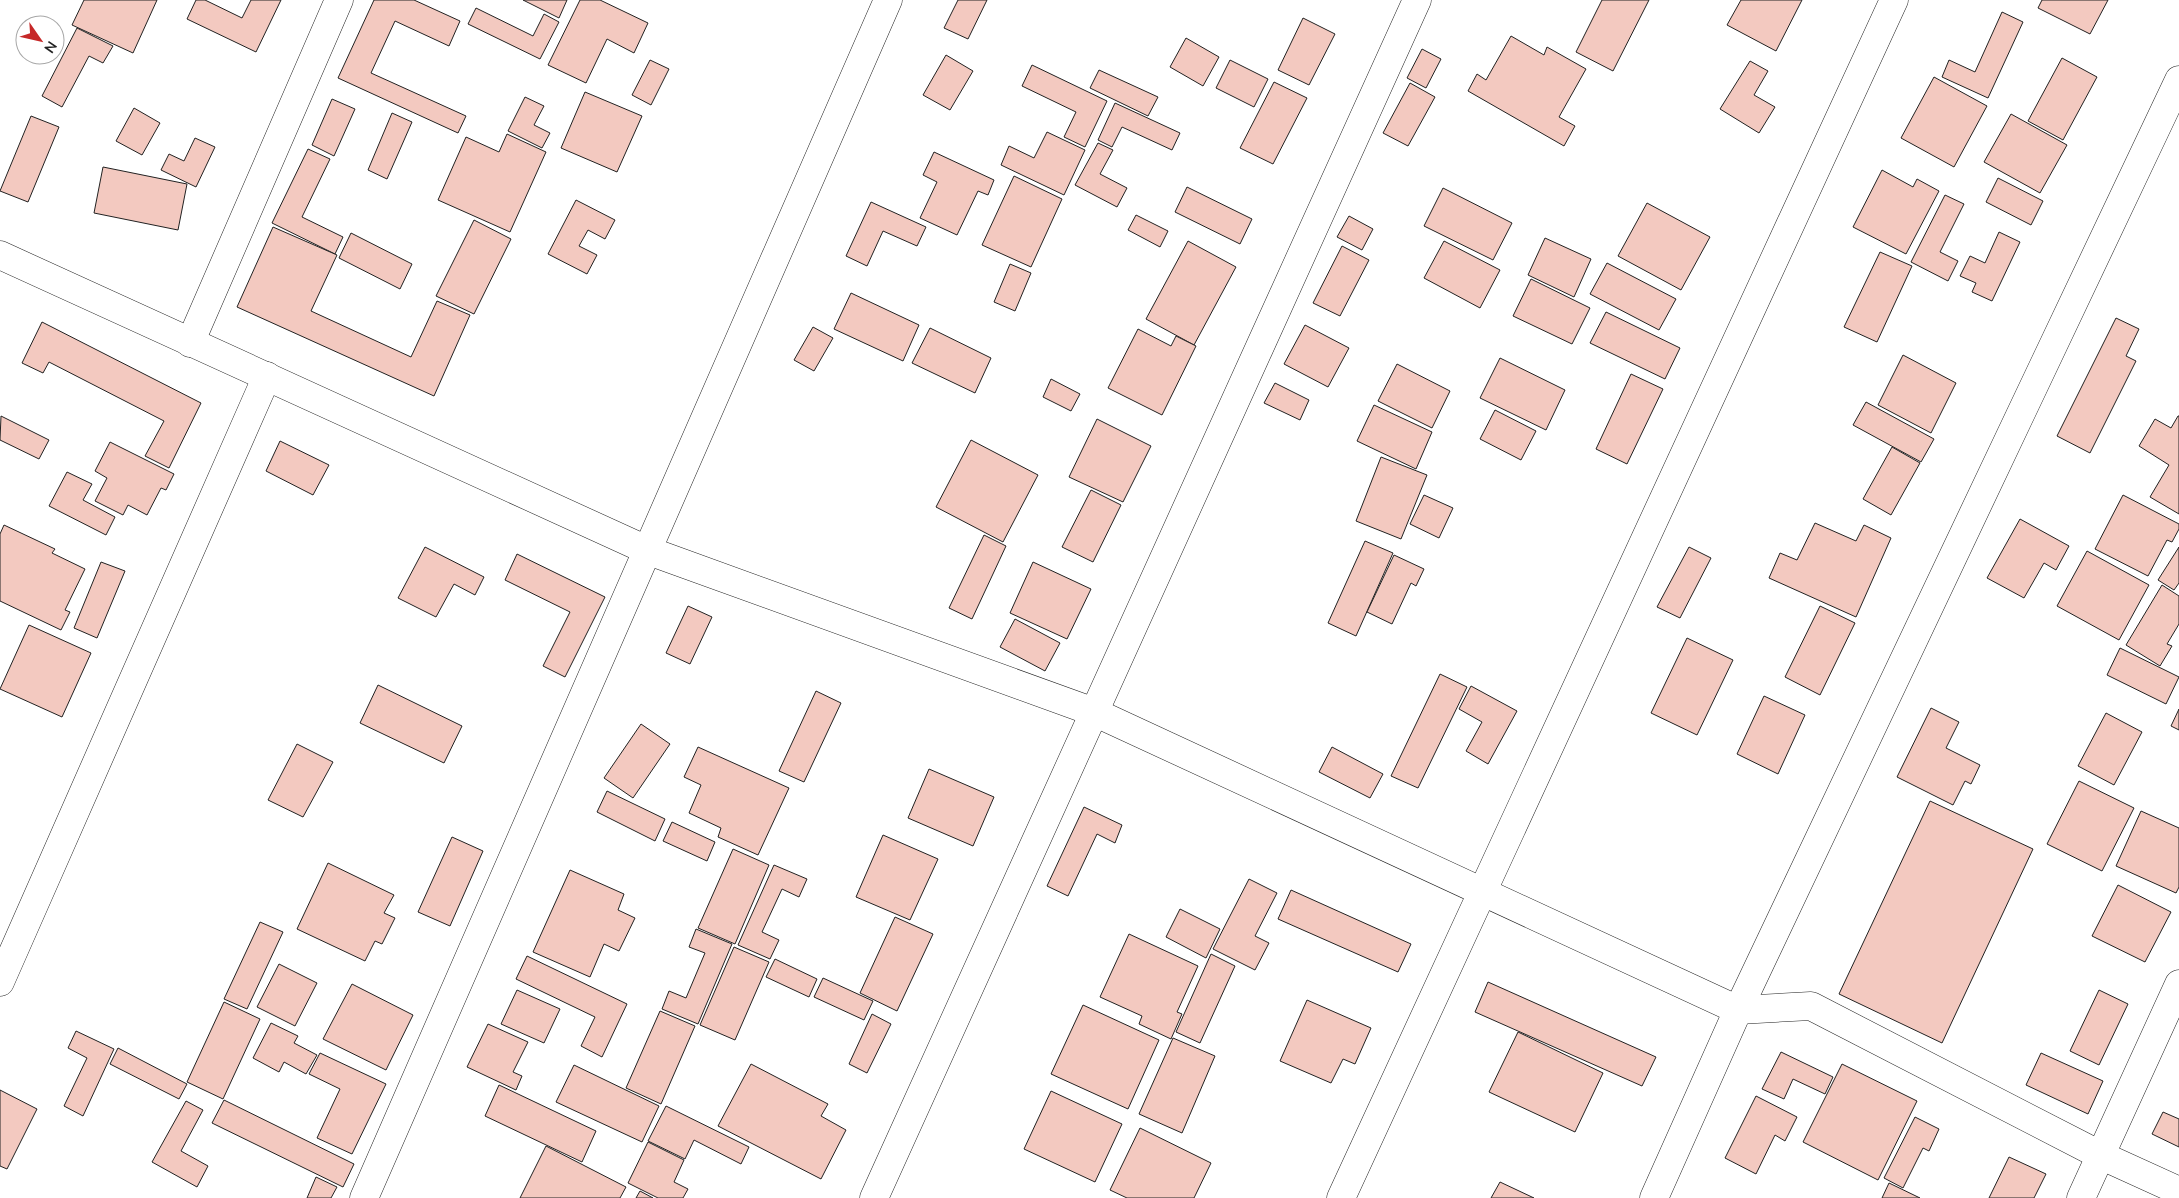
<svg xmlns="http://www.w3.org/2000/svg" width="2179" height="1198" font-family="Mulish,sans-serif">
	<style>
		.building { fill: #f3c9c0; stroke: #222 }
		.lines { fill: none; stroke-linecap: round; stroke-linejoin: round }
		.street-casing { stroke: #222; stroke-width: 29 }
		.street { stroke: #fff; stroke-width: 28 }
	</style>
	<rect width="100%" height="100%" fill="#fff"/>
	<g class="building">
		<path d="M84 0H157L133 53 72 25Z"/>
		<path d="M196 0H205L242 18 251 0H281L256 52 187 19Z"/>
		<path d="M374 0H414L460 21 449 46 395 21 371 73 466 116 458 133 338 78Z"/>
		<path d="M523 0H567L559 18Z"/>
		<path d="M580 0H600L648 23 634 53 607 39 586 83 548 65Z"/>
		<path d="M958 0H987L968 39 944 28Z"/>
		<path d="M1602 0H1649L1613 71 1576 52Z"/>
		<path d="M1741 0H1802L1776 51 1727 25Z"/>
		<path d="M2042 0H2108L2090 34 2038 8Z"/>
		<path d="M476 8 533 36 544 14 559 22 540 59 468 24Z"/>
		<path d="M2002 12 2023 22 1988 98 1942 77 1949 60 1975 72Z"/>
		<path d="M1303 18 1335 34 1309 85 1278 70Z"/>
		<path d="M77 28 113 46 103 63 89 56 62 107 42 96Z"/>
		<path d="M1511 36 1544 55 1547 47 1586 69 1559 117 1575 126 1564 146 1468 91 1477 74 1486 80Z"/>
		<path d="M1186 38 1219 57 1203 86 1170 67Z"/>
		<path d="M1422 49 1441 59 1426 88 1407 78Z"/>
		<path d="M946 55 973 71 950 110 923 95Z"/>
		<path d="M2062 58 2097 77 2063 140 2028 121Z"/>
		<path d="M650 60 669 69 651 105 632 95Z"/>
		<path d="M1230 60 1268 79 1254 107 1216 88Z"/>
		<path d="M1750 61 1768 71 1754 95 1775 107 1759 133 1720 109Z"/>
		<path d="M1032 65 1107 101 1085 147 1064 137 1076 112 1022 86Z"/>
		<path d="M1099 70 1158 97 1148 116 1090 88Z"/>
		<path d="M1934 77 1987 106 1954 167 1901 138Z"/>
		<path d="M1274 82 1307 98 1273 164 1240 148Z"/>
		<path d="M1410 83 1435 97 1408 146 1383 133Z"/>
		<path d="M585 92 642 116 617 172 561 148Z"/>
		<path d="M525 97 544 106 534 125 550 133 542 148 508 131Z"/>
		<path d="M332 99 355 109 334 156 312 145Z"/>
		<path d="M1115 103 1180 133 1172 150 1122 127 1112 147 1098 140Z"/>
		<path d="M134 108 160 123 142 155 116 141Z"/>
		<path d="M392 113 412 122 387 179 368 170Z"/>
		<path d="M2011 114 2067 145 2040 193 1984 162Z"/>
		<path d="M31 116 59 127 28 202 0 191Z"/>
		<path d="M1047 132 1085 150 1064 195 1001 165 1009 146 1034 158Z"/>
		<path d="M507 134 546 152 510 232 438 200 466 137 499 152Z"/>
		<path d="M195 138 215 147 196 187 161 170 169 154 184 161Z"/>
		<path d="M1098 143 1113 150 1100 174 1127 188 1117 207 1075 185Z"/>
		<path d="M308 149 330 159 302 217 343 237 335 254 272 223Z"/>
		<path d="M934 152 994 180 988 195 978 191 957 235 920 218 937 182 923 175Z"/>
		<path d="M103 167 187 184 178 230 94 213Z"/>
		<path d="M1882 170 1913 187 1917 179 1939 191 1906 254 1853 227Z"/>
		<path d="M1014 176 1062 199 1031 267 982 245Z"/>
		<path d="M1998 178 2043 201 2031 225 1986 202Z"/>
		<path d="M1187 187 1252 219 1240 244 1175 212Z"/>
		<path d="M1443 188 1512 223 1493 260 1424 226Z"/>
		<path d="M1945 195 1964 204 1940 252 1958 261 1948 281 1911 262Z"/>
		<path d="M576 200 615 220 605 239 588 230 579 246 597 255 587 274 548 254Z"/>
		<path d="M871 202 926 227 917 246 883 231 867 266 846 256Z"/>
		<path d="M1647 203 1710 237 1681 290 1618 256Z"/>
		<path d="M1136 215 1168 231 1160 247 1128 230Z"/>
		<path d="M1349 216 1373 229 1362 250 1337 237Z"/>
		<path d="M474 220 511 239 474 314 436 296Z"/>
		<path d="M273 227 337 255 311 311 411 357 437 301 470 315 434 396 237 307Z"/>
		<path d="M1999 232 2020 242 1992 301 1972 292 1976 283 1960 276 1970 256 1985 263Z"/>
		<path d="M351 233 412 264 400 289 339 258Z"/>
		<path d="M1545 238 1591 259 1574 297 1528 275Z"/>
		<path d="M1188 241 1236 267 1194 345 1146 319Z"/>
		<path d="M1444 241 1500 270 1480 308 1424 278Z"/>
		<path d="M1342 246 1369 260 1340 316 1313 303Z"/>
		<path d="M1880 252 1912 266 1877 342 1844 327Z"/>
		<path d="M1607 263 1676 299 1659 330 1590 294Z"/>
		<path d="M1010 264 1031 273 1015 311 994 302Z"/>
		<path d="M1531 279 1590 308 1572 344 1513 316Z"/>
		<path d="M851 293 919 325 903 361 834 329Z"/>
		<path d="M1606 312 1680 348 1665 379 1590 343Z"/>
		<path d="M2116 318 2139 329 2126 356 2136 361 2090 453 2057 436Z"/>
		<path d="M42 322 201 403 169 468 145 456 164 421 49 362 43 373 22 363Z"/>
		<path d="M1305 325 1349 348 1328 387 1284 364Z"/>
		<path d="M813 327 833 338 814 371 794 360Z"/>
		<path d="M930 328 991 358 975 393 912 363Z"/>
		<path d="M1138 329 1171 346 1176 336 1196 346 1162 415 1108 388Z"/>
		<path d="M1903 355 1956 383 1931 433 1878 405Z"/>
		<path d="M1500 358 1565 390 1546 430 1480 398Z"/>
		<path d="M1397 364 1450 391 1432 428 1378 401Z"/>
		<path d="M1631 374 1663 389 1627 464 1596 449Z"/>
		<path d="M1051 379 1080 394 1071 411 1043 397Z"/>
		<path d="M1275 383 1309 400 1300 420 1264 403Z"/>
		<path d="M1866 402 1934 439 1921 462 1853 425Z"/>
		<path d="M1374 405 1432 432 1416 469 1357 441Z"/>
		<path d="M1495 410 1536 431 1521 460 1480 439Z"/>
		<path d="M1 416 49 440 39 459 0 440Z"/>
		<path d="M2178 416H2179V514L2150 497 2169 465 2139 446 2155 419 2171 428Z"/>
		<path d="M1097 419 1151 446 1123 502 1069 477Z"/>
		<path d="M971 440 1038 475 1003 542 936 507Z"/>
		<path d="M280 441 329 465 313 495 266 471Z"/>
		<path d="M110 442 174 474 166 490 161 488 147 515 128 505 123 515 95 501 107 478 95 471Z"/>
		<path d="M1892 447 1920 463 1891 515 1863 499Z"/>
		<path d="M1381 457 1427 475 1401 539 1356 521Z"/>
		<path d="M67 472 92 484 83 500 115 517 106 535 49 506Z"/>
		<path d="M1091 490 1121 505 1093 562 1062 547Z"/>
		<path d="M1424 495 1453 508 1439 538 1410 524Z"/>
		<path d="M2123 495 2179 524V529L2172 542 2167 540 2148 576 2095 549Z"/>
		<path d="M2020 519 2069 546 2056 570 2044 563 2024 598 1987 578Z"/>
		<path d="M1815 523 1856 541 1864 525 1891 538 1856 617 1769 578 1780 553 1797 560Z"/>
		<path d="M4 525 55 549 52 553 85 569 65 610 70 612 61 630 0 601V534Z"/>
		<path d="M984 535 1006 546 972 619 949 608Z"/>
		<path d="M1365 541 1393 553 1356 636 1328 623Z"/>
		<path d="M425 547 484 577 475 595 454 584 436 617 398 598Z"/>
		<path d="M1689 547 1711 558 1680 618 1657 607Z"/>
		<path d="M2179 547V583L2174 590 2158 580Z"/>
		<path d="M2087 551 2149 585 2119 640 2057 606Z"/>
		<path d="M517 554 605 597 565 677 543 666 570 612 505 580Z"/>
		<path d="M1394 555 1424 569 1416 586 1411 583 1392 624 1367 612Z"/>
		<path d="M101 562 125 571 97 638 74 628Z"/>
		<path d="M1033 562 1091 589 1067 639 1010 613Z"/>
		<path d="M2162 585 2179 596V624L2167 644 2172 646 2160 666 2126 645Z"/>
		<path d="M688 606 712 617 690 664 666 653Z"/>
		<path d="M1820 606 1855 623 1820 695 1785 677Z"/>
		<path d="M1015 619 1060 643 1045 671 1000 647Z"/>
		<path d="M29 625 91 653 62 717 0 689Z"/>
		<path d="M1687 638 1733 660 1697 735 1651 713Z"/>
		<path d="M2120 648 2179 677 2166 704 2107 675Z"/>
		<path d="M1440 674 1467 687 1418 788 1391 776Z"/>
		<path d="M378 685 462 726 444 763 360 723Z"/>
		<path d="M1471 686 1517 711 1488 764 1466 751 1482 722 1459 709Z"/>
		<path d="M816 691 841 703 804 782 779 771Z"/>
		<path d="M1764 696 1805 715 1778 774 1737 754Z"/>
		<path d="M1931 708 1959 722 1946 748 1980 765 1971 784 1965 781 1953 805 1897 777Z"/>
		<path d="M2179 709V730L2171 726Z"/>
		<path d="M2106 713 2142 732 2114 785 2078 766Z"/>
		<path d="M641 724 670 744 633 798 604 778Z"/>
		<path d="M297 744 333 762 303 817 268 800Z"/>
		<path d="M698 747 789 788 758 855 718 837 721 828 689 813 701 785 684 777Z"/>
		<path d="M1332 747 1383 774 1370 798 1319 772Z"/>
		<path d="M929 769 994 797 973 846 908 818Z"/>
		<path d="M2079 781 2134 808 2102 871 2047 844Z"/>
		<path d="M607 791 665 819 655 841 597 812Z"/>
		<path d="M1930 801 2033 849 1942 1043 1839 994Z"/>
		<path d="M1084 807 1122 825 1115 843 1097 834 1068 896 1047 886Z"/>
		<path d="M2141 811 2179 828V887L2176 893 2116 866Z"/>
		<path d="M672 822 715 842 707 861 663 841Z"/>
		<path d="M883 835 938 859 910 920 856 897Z"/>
		<path d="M452 837 483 851 450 926 418 912Z"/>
		<path d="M733 849 769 865 735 944 698 928Z"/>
		<path d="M328 863 394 895 384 913 395 918 382 944 375 941 365 961 297 929Z"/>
		<path d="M774 865 807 879 799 897 782 889 762 932 779 940 770 959 738 945Z"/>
		<path d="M570 870 624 894 618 910 635 918 619 951 604 944 590 977 533 952Z"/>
		<path d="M1249 879 1277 893 1255 936 1269 943 1255 970 1213 949Z"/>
		<path d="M2118 885 2171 912 2145 962 2092 936Z"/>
		<path d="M1291 890 1411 944 1398 972 1278 919Z"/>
		<path d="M1180 909 1220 929 1206 958 1166 937Z"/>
		<path d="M895 917 933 934 897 1011 860 993Z"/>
		<path d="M260 922 283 932 247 1009 224 999Z"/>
		<path d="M696 929 732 944 698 1024 662 1009 669 991 686 998 705 953 689 947Z"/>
		<path d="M1129 934 1198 966 1177 1012 1182 1014 1171 1039 1139 1024 1142 1016 1100 997Z"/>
		<path d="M734 947 769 962 735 1040 700 1025Z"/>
		<path d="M1211 954 1235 966 1200 1043 1176 1032Z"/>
		<path d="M527 956 627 1004 602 1057 581 1046 595 1017 516 979Z"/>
		<path d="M775 959 817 979 809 997 766 977Z"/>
		<path d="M279 964 317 983 295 1026 257 1007Z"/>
		<path d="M823 978 873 1001 864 1020 814 997Z"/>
		<path d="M1488 982 1656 1057 1642 1086 1475 1012Z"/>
		<path d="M352 984 413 1015 386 1070 323 1039Z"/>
		<path d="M517 990 560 1009 544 1043 501 1024Z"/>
		<path d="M2099 990 2128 1004 2099 1065 2070 1051Z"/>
		<path d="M1307 1000 1371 1028 1355 1064 1343 1059 1331 1083 1280 1061Z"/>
		<path d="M224 1002 260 1019 223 1099 187 1082Z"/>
		<path d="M1083 1005 1159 1040 1128 1109 1051 1074Z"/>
		<path d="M660 1011 695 1026 661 1104 626 1088Z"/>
		<path d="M872 1014 891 1024 867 1073 849 1064Z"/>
		<path d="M271 1023 298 1036 294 1043 317 1055 306 1074 284 1062 279 1072 253 1058Z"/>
		<path d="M488 1024 528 1042 513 1072 522 1076 516 1090 467 1067Z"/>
		<path d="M76 1031 114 1049 83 1116 64 1106 87 1058 68 1048Z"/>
		<path d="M1518 1032 1603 1073 1575 1132 1489 1092Z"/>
		<path d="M1173 1038 1215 1056 1182 1133 1139 1114Z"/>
		<path d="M118 1048 187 1084 179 1099 110 1064Z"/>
		<path d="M1781 1052 1833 1077 1825 1094 1793 1079 1784 1099 1762 1089Z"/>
		<path d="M320 1053 386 1084 352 1154 317 1138 340 1089 309 1074Z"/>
		<path d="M2041 1053 2103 1081 2088 1114 2026 1085Z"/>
		<path d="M751 1064 828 1104 821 1116 846 1130 821 1179 718 1126Z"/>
		<path d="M1842 1064 1917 1101 1878 1180 1803 1142Z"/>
		<path d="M574 1065 659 1106 642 1142 556 1102Z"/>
		<path d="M499 1085 596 1131 582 1162 485 1116Z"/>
		<path d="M0 1090 37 1109 7 1169 0 1166Z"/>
		<path d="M1051 1091 1122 1124 1095 1182 1024 1149Z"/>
		<path d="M1756 1096 1797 1117 1785 1141 1775 1135 1756 1174 1725 1158Z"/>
		<path d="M224 1100 354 1164 343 1187 212 1123Z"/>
		<path d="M186 1101 203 1110 181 1151 208 1166 197 1187 152 1162Z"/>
		<path d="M666 1106 749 1147 741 1164 694 1140 685 1159 648 1141Z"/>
		<path d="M2163 1112 2179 1119V1147L2152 1134Z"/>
		<path d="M1915 1117 1939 1129 1929 1151 1923 1148 1903 1188 1884 1178Z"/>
		<path d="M1140 1128 1211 1163 1194 1198H1127L1110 1190Z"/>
		<path d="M648 1142 684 1160 674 1182 688 1189 683 1198H658L628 1183Z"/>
		<path d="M546 1146 626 1187 620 1198H520Z"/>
		<path d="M2009 1157 2046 1174 2034 1198H1989Z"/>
		<path d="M316 1177 337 1187 331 1198H307Z"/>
		<path d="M1500 1182 1534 1198H1491Z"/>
		<path d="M1889 1183 1920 1198H1882Z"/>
		<path d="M640 1191 653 1198H636Z"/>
	</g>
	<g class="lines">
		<g class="street-casing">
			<g id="street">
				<path d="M0 255 649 551 1094 712 1738 1010 1811 1006 2100 1155 2179 1191"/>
				<path d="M190 343 339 0"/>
				<path d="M0 982 267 376"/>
				<path d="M364 1198 888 0"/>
				<path d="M874 1198 1417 0"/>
				<path d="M1341 1198 1894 0"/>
				<path d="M1654 1198 1738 1010 2179 80"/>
				<path d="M2081 1198 2179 984"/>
			</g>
		</g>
		<use href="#street" class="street"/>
	</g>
	<g transform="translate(40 40) rotate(124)"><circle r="24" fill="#ffffff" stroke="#a7a7a7"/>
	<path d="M0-4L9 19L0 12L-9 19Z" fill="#c62828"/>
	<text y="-8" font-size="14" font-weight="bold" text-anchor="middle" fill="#222222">N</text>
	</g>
</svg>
